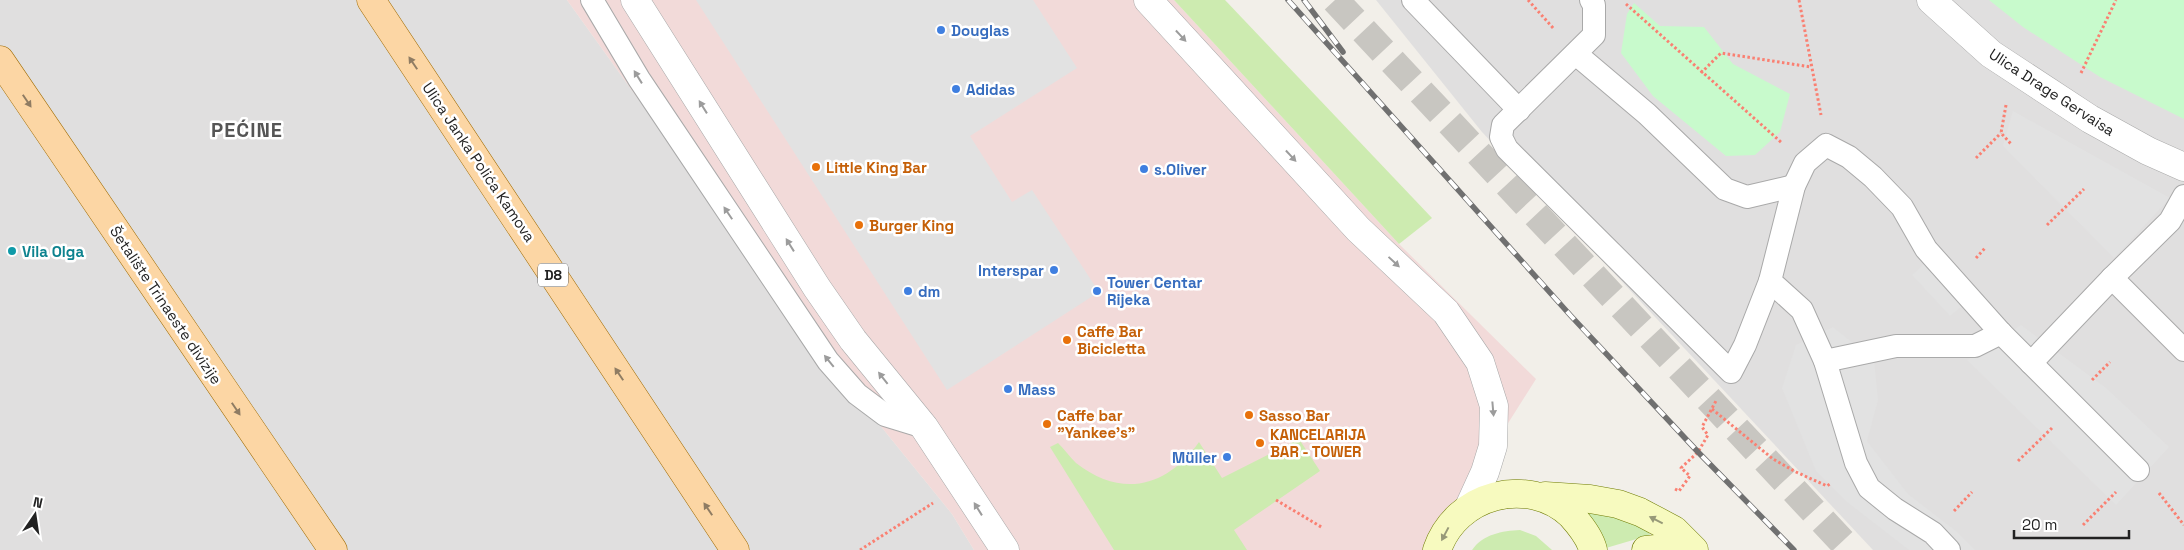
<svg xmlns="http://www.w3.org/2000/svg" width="2184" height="550" font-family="'Space Grotesk',sans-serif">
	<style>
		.residential { fill: #e0dfdf }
		.commercial { fill: #f2dad9 }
		.grass { fill: #cdebb0 }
		.park { fill: #c8facc }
		.parking { fill: #e2e2e2 }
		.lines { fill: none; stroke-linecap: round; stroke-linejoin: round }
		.highway-tunnel { stroke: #c8c6c1; stroke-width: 28; stroke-dasharray: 28 14; stroke-linecap: butt }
		.lane-casing { stroke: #a9a9a9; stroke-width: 24 }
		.street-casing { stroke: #a9a9a9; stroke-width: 29 }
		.secondary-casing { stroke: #707d05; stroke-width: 29 }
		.primary-casing { stroke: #a06b00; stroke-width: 29 }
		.path { stroke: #fa8072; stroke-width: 3; stroke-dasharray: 2.5 2.5; stroke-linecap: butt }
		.lane { stroke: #fff; stroke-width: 22 }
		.street { stroke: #fff; stroke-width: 28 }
		.secondary { stroke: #f7fabf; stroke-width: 28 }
		.primary { stroke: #fcd6a4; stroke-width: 28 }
		.rail-casing { stroke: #707070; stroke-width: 5.5 }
		.rail { stroke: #fff; stroke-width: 4; stroke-dasharray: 11; stroke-linecap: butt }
		.oneway { fill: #9c9c9c }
		.oneway2 { fill: #8f7c63 }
		.oneway3 { fill: #979978 }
		.shop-dot { fill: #3f7fe0; stroke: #fff; stroke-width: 2 }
		.food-dot { fill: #e8710a; stroke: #fff; stroke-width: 2 }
		.culture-dot { fill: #0f9aa8; stroke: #fff; stroke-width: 2 }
		.labels { text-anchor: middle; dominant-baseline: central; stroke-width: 5; stroke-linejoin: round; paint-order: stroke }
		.shield { fill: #fff; stroke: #646464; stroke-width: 1 }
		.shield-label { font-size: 14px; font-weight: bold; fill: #222 }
		.shop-label { font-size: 15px; font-weight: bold; fill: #366cbe; stroke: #fff; text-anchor: start }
		.street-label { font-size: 15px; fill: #222; stroke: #fff }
		.food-label { font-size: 15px; font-weight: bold; fill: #c56008; stroke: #fff; text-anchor: start }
		.culture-label { font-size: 15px; font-weight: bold; fill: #0d838f; stroke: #fff; text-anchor: start }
		.district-label { font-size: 20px; font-weight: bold; letter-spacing: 1px; fill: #555; stroke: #fff }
	</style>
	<rect width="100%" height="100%" fill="#f2efe9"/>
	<g class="residential">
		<path d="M0 0H567L746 249 879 424 952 514 974 550H0Z"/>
		<path d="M1376 0H2031L2184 109V550H1873L1482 132Z"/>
	</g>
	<path class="commercial" d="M567 0H1174L1399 244 1536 379 1428 550H974L952 514 879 424 746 249Z"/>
	<g class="grass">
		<path d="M1174 0H1225L1432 218 1399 244Z"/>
		<path d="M1299 439 1320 471 1234 530 1247 550H1114L1050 447 1058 443C1064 449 1070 457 1076 463 1122 499 1167 487 1199 442L1222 478Z"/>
		<path d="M1585 512 1612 513 1644 523 1650 535 1606 548Z"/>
		<path d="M1520 530 1536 536 1552 550H1472C1483 534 1502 531 1520 530Z"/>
	</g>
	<g class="park">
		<path d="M1989 0H2184V119L2100 77 2023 27Z"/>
		<path d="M1634 3 1660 26 1704 27 1733 64 1790 94 1780 132 1755 155 1726 156 1653 96 1621 53 1627 14Z"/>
	</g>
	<g class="parking">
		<path d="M696 0H1033L1077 68 970 136 1012 202 1032 190 1099 292 947 390Z"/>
		<path d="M2013 111 2170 198 2114 258 2003 146Z"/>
		<path d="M1928 260 1966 303 1950 316 1912 275Z"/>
		<path d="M2021 325 2106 388 2169 447 2116 505 1967 360Z"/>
		<path d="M1833 327 1874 360 1878 400 1867 441 1908 494 1956 531 1975 550H1909L1847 502 1816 471 1782 388 1796 345Z"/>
	</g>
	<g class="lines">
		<path class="highway-tunnel" d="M1335 0 1850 550"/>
		<g class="lane-casing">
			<g id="lane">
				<path d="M592 0 639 79 828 361 857 394 885 415 924 427"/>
				<path d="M1413 0 1519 110"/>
				<path d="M1591 0 1594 5V35L1503 125 1501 137 1507 149 1731 372 1745 345 1770 281"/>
				<path d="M1576 54 1647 114 1725 189 1747 197 1794 186"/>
				<path d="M2112 278 2184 350"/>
				<path d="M1825 361 1896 346H1975L2001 333"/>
				<path d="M2031 363 2112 278 2170 221 2184 196"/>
				<path d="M1949 550 1933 533 1895 509 1869 488 1856 463 1825 361 1802 310 1770 281 1794 186 1805 163 1826 145 1849 157 1873 177 1902 207 1926 249 2001 333 2138 470"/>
			</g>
		</g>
		<g class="street-casing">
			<g id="street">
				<path d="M635 0 817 288 853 340 924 427 1005 550"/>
				<path d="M1148 0 1358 229 1446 312 1480 362 1494 406 1493 446 1485 472 1469 507"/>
				<path d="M1931 0 1991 54 2090 119 2148 151 2184 167"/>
			</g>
		</g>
		<g class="secondary-casing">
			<g id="secondary">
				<path d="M1545 496 1590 499 1618 504 1640 512 1674 530 1694 550"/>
				<path d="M1437 550C1456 494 1528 475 1571 515 1580 525 1590 537 1593 550"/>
				<path d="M1646 550 1666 548 1678 550"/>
			</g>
		</g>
		<g class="primary-casing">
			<g id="primary">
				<path d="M371 0 735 550"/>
				<path d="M0 60 333 550"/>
			</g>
		</g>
		<g class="path">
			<path d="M1528 0 1554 29"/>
			<path d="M1799 0 1821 115"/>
			<path d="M1626 4 1782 143"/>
			<path d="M1701 73 1721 53 1811 67"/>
			<path d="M2081 73 2116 0"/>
			<path d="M2006 105 2001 133 2012 145"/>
			<path d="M1976 158 2001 133"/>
			<path d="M2047 225 2084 189"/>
			<path d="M1976 258 1986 247"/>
			<path d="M2092 380 2110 362"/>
			<path d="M1712 409 1773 459 1796 472 1827 486 1831 483"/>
			<path d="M2018 461 2052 428"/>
			<path d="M1675 489 1679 491 1690 476 1681 468 1698 452 1708 435 1702 427 1717 399"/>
			<path d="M2159 493 2184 525"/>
			<path d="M1276 500 1323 528"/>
			<path d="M1954 511 1972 492"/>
			<path d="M2083 525 2116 492"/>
			<path d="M860 550 933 503"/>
		</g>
		<use href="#lane" class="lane"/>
		<use href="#street" class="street"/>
		<use href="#secondary" class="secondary"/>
		<use href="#primary" class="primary"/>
		<g class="rail-casing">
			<g id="rail">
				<path d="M1288 0 1571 316 1698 452 1794 550"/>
				<path d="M1304 0 1343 52"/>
			</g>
		</g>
		<use href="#rail" class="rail"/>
	</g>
	<defs><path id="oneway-solid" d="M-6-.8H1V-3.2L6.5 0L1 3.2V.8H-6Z" transform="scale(1.25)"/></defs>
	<g class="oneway">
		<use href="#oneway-solid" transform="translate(1181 36) rotate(47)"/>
		<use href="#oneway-solid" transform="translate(638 77) rotate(-122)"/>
		<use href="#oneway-solid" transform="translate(703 107) rotate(-122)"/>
		<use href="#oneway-solid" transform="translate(1291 156) rotate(47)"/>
		<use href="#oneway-solid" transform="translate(728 213) rotate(-124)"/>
		<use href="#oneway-solid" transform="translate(790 245) rotate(-122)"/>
		<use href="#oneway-solid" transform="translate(1394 262) rotate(43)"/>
		<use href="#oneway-solid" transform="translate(829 361) rotate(-129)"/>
		<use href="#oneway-solid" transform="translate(883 378) rotate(-128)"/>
		<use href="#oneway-solid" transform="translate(1493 409) rotate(85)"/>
		<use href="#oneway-solid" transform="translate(978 509) rotate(-122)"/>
	</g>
	<g class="oneway2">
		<use href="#oneway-solid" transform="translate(413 63) rotate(-124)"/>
		<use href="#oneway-solid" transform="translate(27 101) rotate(56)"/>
		<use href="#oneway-solid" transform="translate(619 374) rotate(-124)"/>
		<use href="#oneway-solid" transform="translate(236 409) rotate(56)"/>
		<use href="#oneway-solid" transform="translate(708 509) rotate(-124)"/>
	</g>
	<g class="oneway3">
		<use href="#oneway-solid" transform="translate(1656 520) rotate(-153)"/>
		<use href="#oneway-solid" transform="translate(1445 534) rotate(118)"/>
	</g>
	<g class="shop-dot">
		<circle cx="941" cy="30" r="5"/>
		<circle cx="956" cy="89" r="5"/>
		<circle cx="1144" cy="169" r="5"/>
		<circle cx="1054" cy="270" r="5"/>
		<circle cx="908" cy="291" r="5"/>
		<circle cx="1097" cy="291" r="5"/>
		<circle cx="1008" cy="389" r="5"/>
		<circle cx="1227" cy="457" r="5"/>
	</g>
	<g class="food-dot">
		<circle cx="816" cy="167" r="5"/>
		<circle cx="859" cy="225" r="5"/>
		<circle cx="1067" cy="340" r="5"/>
		<circle cx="1249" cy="415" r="5"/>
		<circle cx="1047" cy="424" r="5"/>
		<circle cx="1260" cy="443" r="5"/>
	</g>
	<circle class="culture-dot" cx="12" cy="251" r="5"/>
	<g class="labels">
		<rect class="shield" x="538" y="263.5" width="30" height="23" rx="4"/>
		<g class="shield-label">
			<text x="553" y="275">D8</text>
		</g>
		<g class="shop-label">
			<text x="951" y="30">Douglas</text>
			<text x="966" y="89">Adidas</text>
			<text x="1154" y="169">s.Oliver</text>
			<text x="1044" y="270" text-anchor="end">Interspar</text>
			<text x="1107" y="282">Tower Centar<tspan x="1107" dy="17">Rijeka</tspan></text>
			<text x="918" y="291">dm</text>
			<text x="1018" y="389">Mass</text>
			<text x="1217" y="457" text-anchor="end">Müller</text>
		</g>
		<g class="street-label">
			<text transform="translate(2052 92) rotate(33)">Ulica Drage Gervaisa</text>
			<text transform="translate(479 162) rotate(56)">Ulica Janka Polića Kamova</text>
			<text transform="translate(166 305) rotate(56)">Šetalište Trinaeste divizije</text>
		</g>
		<g class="food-label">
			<text x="826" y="167">Little King Bar</text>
			<text x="869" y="225">Burger King</text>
			<text x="1077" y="331">Caffe Bar<tspan x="1077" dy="17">Bicicletta</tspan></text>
			<text x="1057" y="415">Caffe bar<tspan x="1057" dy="17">"Yankee's"</tspan></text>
			<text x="1259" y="415">Sasso Bar</text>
			<text x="1270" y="434">KANCELARIJA<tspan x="1270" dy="17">BAR - TOWER</tspan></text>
		</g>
		<g class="culture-label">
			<text x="22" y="251">Vila Olga</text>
		</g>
		<g class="district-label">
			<text x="247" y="130">PEĆINE</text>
		</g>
	</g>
	<g transform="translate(35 515) rotate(13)" stroke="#ffffff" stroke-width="4" paint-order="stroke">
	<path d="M0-4L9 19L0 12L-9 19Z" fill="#222222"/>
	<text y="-8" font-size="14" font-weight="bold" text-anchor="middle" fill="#222222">N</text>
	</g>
	<path d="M2014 530v8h115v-8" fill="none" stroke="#222222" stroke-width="2.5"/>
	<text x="2022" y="530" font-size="15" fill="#222222" stroke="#ffffff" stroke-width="4" paint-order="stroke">20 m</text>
</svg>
